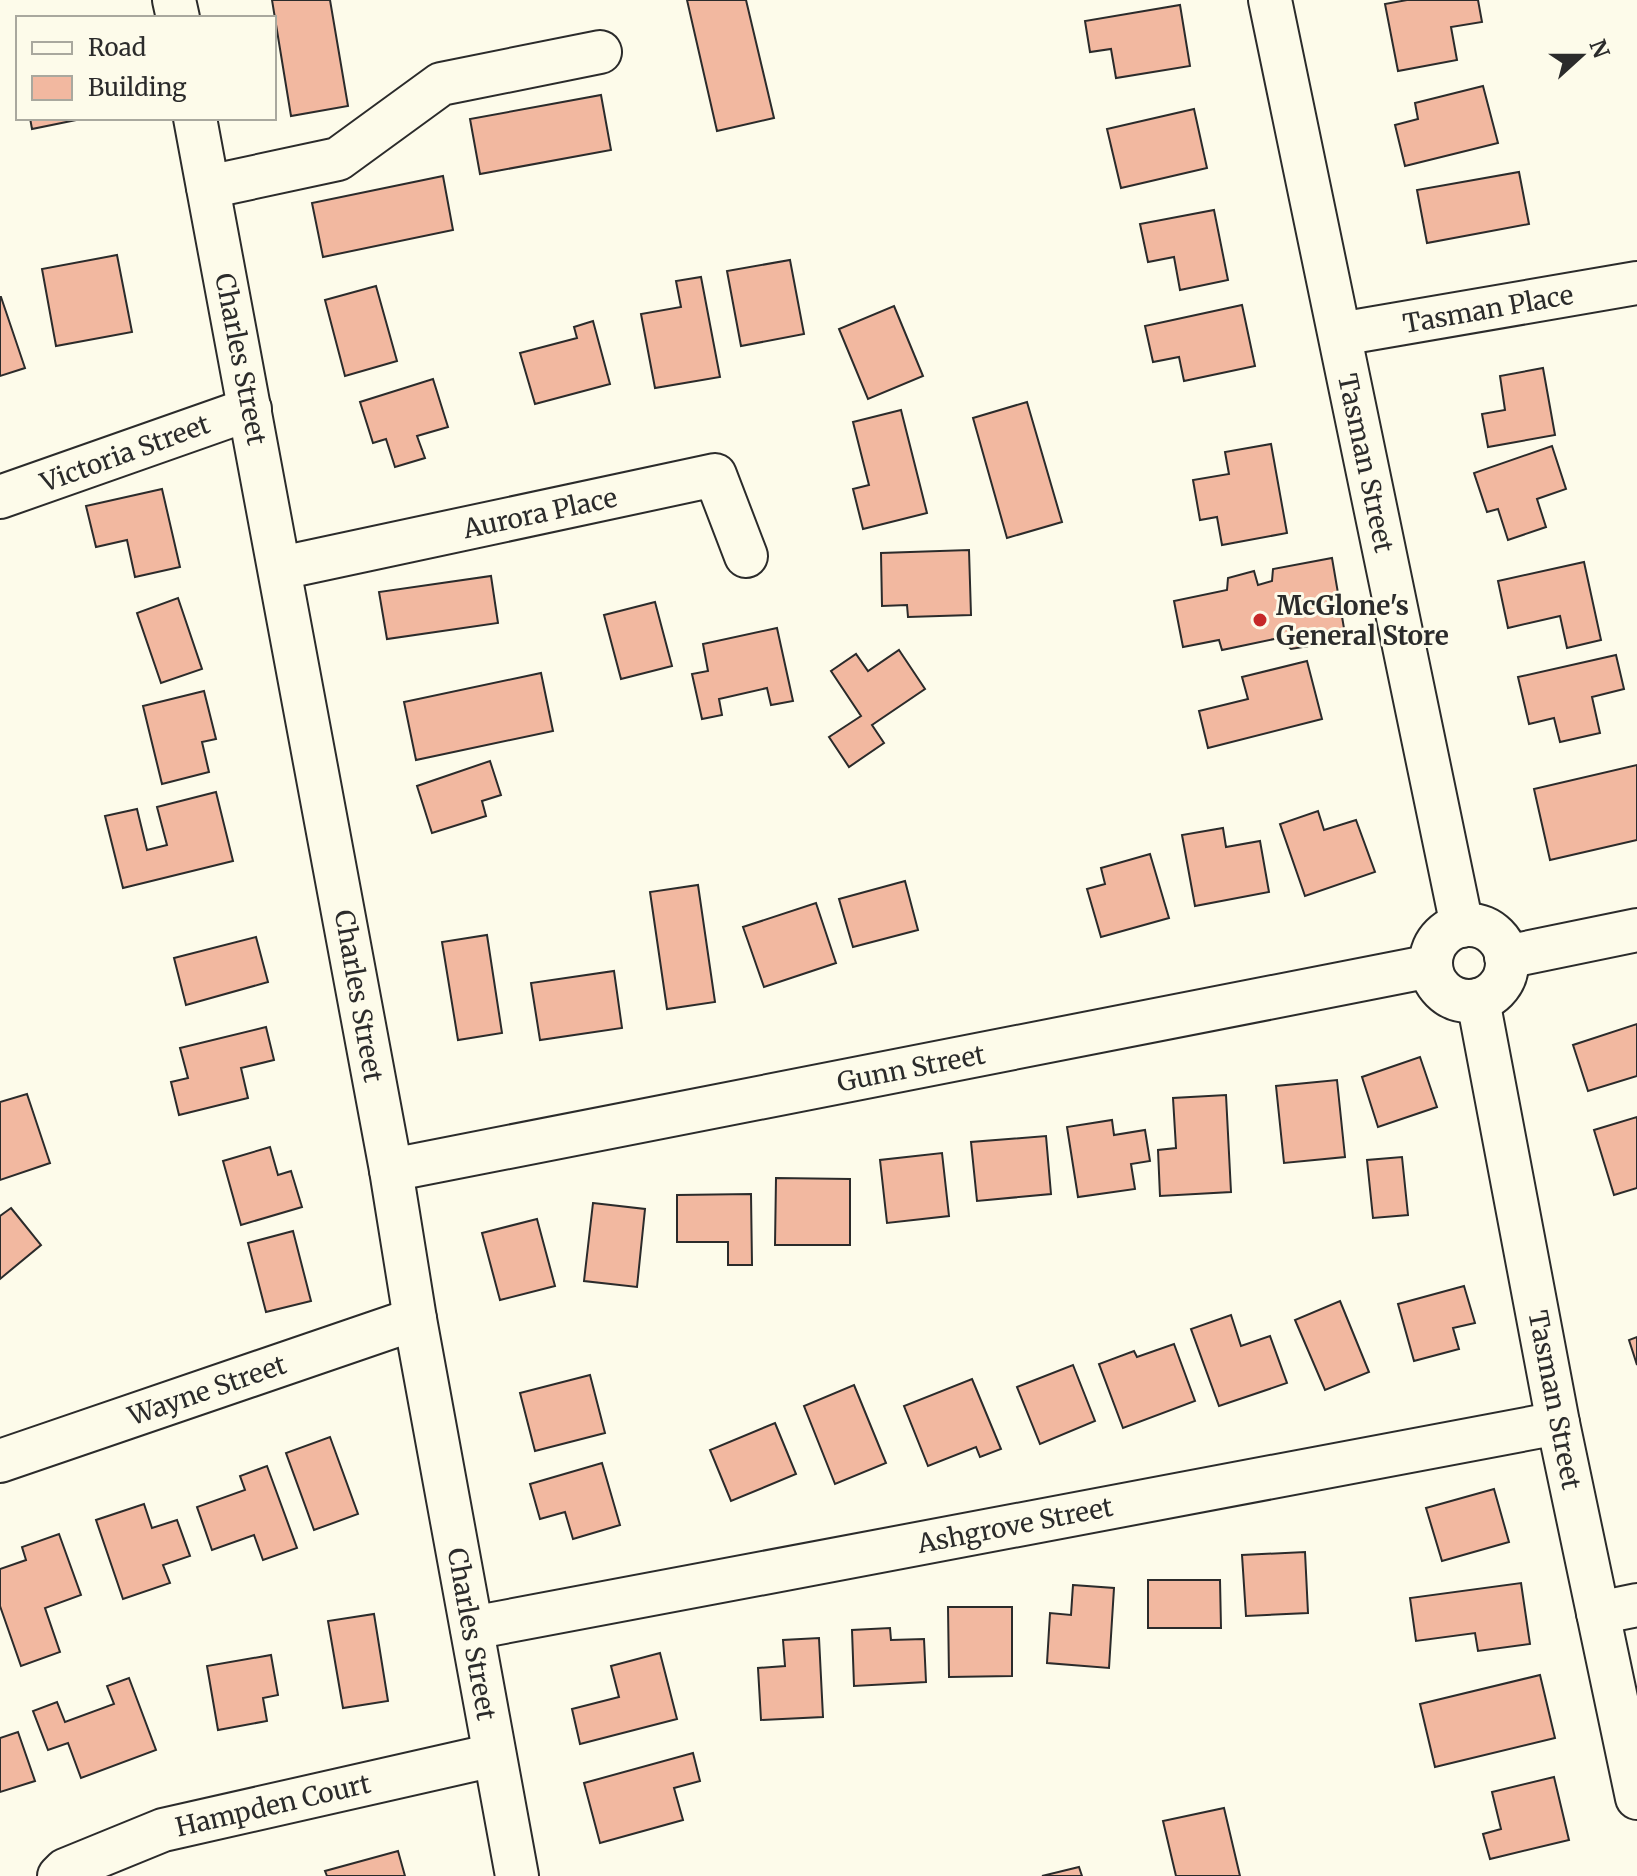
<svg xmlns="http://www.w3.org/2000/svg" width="1637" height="1876" font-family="Merriweather,serif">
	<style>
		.building { fill: #f2b8a0; stroke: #2b2b2b; stroke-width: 2 }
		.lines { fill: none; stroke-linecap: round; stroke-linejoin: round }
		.minor-casing { stroke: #2b2b2b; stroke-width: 46 }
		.minor { stroke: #fdfbea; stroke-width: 42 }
		.poi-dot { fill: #c62828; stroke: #fdfbea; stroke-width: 3 }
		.labels { text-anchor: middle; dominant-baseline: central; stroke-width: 6; stroke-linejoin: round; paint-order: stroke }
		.street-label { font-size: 26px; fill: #2b2b2b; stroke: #fdfbea }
		.poi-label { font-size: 26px; font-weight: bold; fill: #2b2b2b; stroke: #fdfbea; text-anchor: start }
	</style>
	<rect width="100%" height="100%" fill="#fdfbea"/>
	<g class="building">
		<path d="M272 0H330L348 106 291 116Z"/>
		<path d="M687 0H746L774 118 717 131Z"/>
		<path d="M1407 0H1478L1482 22 1451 27 1457 60 1398 71 1385 4Z"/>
		<path d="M1180 5 1190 66 1116 78 1111 49 1090 52 1085 21Z"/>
		<path d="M1483 86 1498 143 1405 166 1395 125 1418 119 1415 103Z"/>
		<path d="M601 95 611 150 480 174 470 119Z"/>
		<path d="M1194 109 1207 168 1121 188 1107 129Z"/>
		<path d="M30 118H86L32 129Z"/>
		<path d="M1519 172 1529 224 1427 243 1417 190Z"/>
		<path d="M443 176 453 230 323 257 312 203Z"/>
		<path d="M1214 210 1228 280 1180 290 1174 257 1148 262 1140 224Z"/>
		<path d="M117 255 132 332 56 346 42 269Z"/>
		<path d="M790 260 804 334 741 346 727 271Z"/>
		<path d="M701 277 720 377 655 388 641 314 681 307 676 281Z"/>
		<path d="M376 286 397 361 345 376 325 300Z"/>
		<path d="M1 297 25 368 0 376V297Z"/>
		<path d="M1242 305 1255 366 1184 381 1179 357 1153 362 1145 326Z"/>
		<path d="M894 306 923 376 868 399 839 329Z"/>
		<path d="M593 321 610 384 535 404 520 353 577 338 574 327Z"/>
		<path d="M1543 368 1555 435 1488 447 1482 414 1505 410 1500 376Z"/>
		<path d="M433 379 448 427 417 436 425 458 395 467 386 439 373 443 360 402Z"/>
		<path d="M1027 402 1062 522 1007 538 973 418Z"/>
		<path d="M901 410 927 513 863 529 853 489 869 485 853 422Z"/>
		<path d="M1271 444 1287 533 1222 545 1217 517 1200 520 1193 480 1229 474 1225 452Z"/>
		<path d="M1552 446 1566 489 1537 499 1546 527 1508 540 1498 509 1487 512 1474 473Z"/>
		<path d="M162 489 180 567 135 577 127 540 96 547 86 506Z"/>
		<path d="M969 550 971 615 908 617 907 605 882 606 881 553Z"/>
		<path d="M1332 558 1346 640 1291 649 1279 638 1222 650 1219 640 1183 647 1174 601 1227 590 1228 578 1254 571 1258 585 1272 581 1273 569Z"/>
		<path d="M1584 562 1601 640 1567 648 1560 616 1508 628 1498 581Z"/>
		<path d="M491 576 498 623 387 639 379 592Z"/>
		<path d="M178 598 202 669 161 683 137 613Z"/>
		<path d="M655 602 672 666 621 679 604 615Z"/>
		<path d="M777 628 793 701 771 705 767 688 719 699 722 715 702 719 692 674 708 671 703 644Z"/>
		<path d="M899 650 925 689 872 725 884 743 849 767 829 737 861 716 831 671 856 654 868 671Z"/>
		<path d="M1616 655 1624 689 1592 697 1600 733 1560 742 1554 718 1529 724 1518 677Z"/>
		<path d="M1307 661 1322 719 1208 748 1199 711 1248 699 1242 677Z"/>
		<path d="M541 673 553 731 416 760 404 702Z"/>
		<path d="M204 691 216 739 202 742 209 772 162 784 143 706Z"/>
		<path d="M490 761 501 795 482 801 486 816 432 833 417 786Z"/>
		<path d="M1637 765V840L1550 860 1534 789Z"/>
		<path d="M216 792 233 861 123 888 105 816 137 809 147 850 167 845 157 807Z"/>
		<path d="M1318 811 1324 830 1356 820 1375 872 1305 896 1280 824Z"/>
		<path d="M1223 828 1226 847 1260 841 1269 892 1195 906 1182 835Z"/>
		<path d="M1150 854 1169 918 1101 937 1087 889 1105 884 1101 868Z"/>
		<path d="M905 881 918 930 853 947 839 899Z"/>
		<path d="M698 885 715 1002 667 1009 650 892Z"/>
		<path d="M816 903 836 963 764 987 743 927Z"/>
		<path d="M487 935 502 1033 458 1040 442 942Z"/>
		<path d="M256 937 268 982 186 1005 174 958Z"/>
		<path d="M614 971 622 1028 540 1040 531 983Z"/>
		<path d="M1637 1024V1076L1588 1091 1573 1045Z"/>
		<path d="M266 1027 274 1060 241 1068 248 1098 179 1115 171 1082 188 1078 180 1048Z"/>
		<path d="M1420 1057 1437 1107 1378 1127 1362 1077Z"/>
		<path d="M1337 1080 1345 1157 1284 1163 1276 1086Z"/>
		<path d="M27 1094 50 1163 0 1180V1102Z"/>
		<path d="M1226 1095 1231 1192 1160 1196 1158 1150 1176 1148 1173 1098Z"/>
		<path d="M1637 1117V1188L1614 1195 1594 1130Z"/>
		<path d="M1112 1120 1114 1135 1145 1130 1150 1161 1131 1164 1135 1189 1078 1197 1067 1127Z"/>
		<path d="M1046 1136 1051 1194 977 1201 971 1142Z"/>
		<path d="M270 1147 278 1175 291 1171 302 1207 241 1225 223 1161Z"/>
		<path d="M942 1153 949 1216 887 1223 880 1160Z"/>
		<path d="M1402 1157 1408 1215 1373 1218 1367 1160Z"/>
		<path d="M776 1178 850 1179V1245H775Z"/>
		<path d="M751 1194 752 1265H728V1242H677V1195Z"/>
		<path d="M593 1203 645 1209 637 1287 584 1281Z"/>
		<path d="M11 1208 41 1245 0 1279V1216Z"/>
		<path d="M537 1219 555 1286 500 1300 482 1233Z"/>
		<path d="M293 1231 311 1301 266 1312 248 1243Z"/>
		<path d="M1464 1286 1475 1323 1453 1328 1459 1349 1414 1361 1398 1304Z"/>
		<path d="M1340 1301 1369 1372 1325 1390 1295 1320Z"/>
		<path d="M1231 1315 1241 1346 1270 1336 1287 1383 1219 1406 1191 1329Z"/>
		<path d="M1637 1337V1365L1629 1340Z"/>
		<path d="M1174 1344 1195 1401 1123 1428 1099 1364 1134 1351 1137 1357Z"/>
		<path d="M1073 1365 1095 1421 1040 1444 1017 1387Z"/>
		<path d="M590 1375 605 1433 535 1451 520 1393Z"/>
		<path d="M972 1379 1001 1449 980 1457 976 1447 928 1466 904 1406Z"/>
		<path d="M854 1385 886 1463 835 1484 804 1406Z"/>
		<path d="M775 1423 796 1474 731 1501 710 1450Z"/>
		<path d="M330 1437 358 1514 314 1530 286 1453Z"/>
		<path d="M602 1463 620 1525 573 1539 565 1512 540 1519 530 1484Z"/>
		<path d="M267 1466 297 1548 263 1560 254 1535 212 1550 197 1507 245 1490 240 1476Z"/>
		<path d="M1494 1489 1509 1542 1442 1561 1426 1508Z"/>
		<path d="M144 1504 152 1528 177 1520 190 1556 163 1565 170 1583 123 1599 96 1520Z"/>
		<path d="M59 1534 81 1595 45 1608 60 1652 21 1666 0 1606V1569L26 1560 22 1547Z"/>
		<path d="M1305 1552 1308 1613 1246 1616 1242 1555Z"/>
		<path d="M1148 1580H1220L1221 1628H1148Z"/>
		<path d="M1521 1583 1530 1644 1478 1651 1475 1633 1416 1641 1410 1598Z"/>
		<path d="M1073 1585 1114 1588 1109 1668 1047 1663 1050 1613 1071 1615Z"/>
		<path d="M948 1607H1012V1676L949 1677Z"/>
		<path d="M374 1614 388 1701 343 1708 328 1621Z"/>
		<path d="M890 1628 891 1640 924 1639 926 1682 854 1686 852 1630Z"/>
		<path d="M819 1638 823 1717 761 1720 758 1668 785 1666 783 1640Z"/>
		<path d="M660 1653 677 1719 580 1744 572 1709 619 1697 611 1666Z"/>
		<path d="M271 1655 278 1695 263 1698 267 1721 218 1730 207 1666Z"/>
		<path d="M1540 1675 1555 1738 1435 1767 1420 1704Z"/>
		<path d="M129 1678 156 1750 81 1778 68 1743 48 1750 33 1711 57 1702 65 1722 114 1704 107 1686Z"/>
		<path d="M18 1732 35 1781 0 1792V1738Z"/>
		<path d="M693 1753 700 1781 674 1788 683 1820 600 1843 584 1783Z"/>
		<path d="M1554 1777 1569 1840 1490 1859 1483 1834 1501 1829 1492 1792Z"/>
		<path d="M1224 1808 1240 1876H1176L1163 1821Z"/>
		<path d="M398 1851 405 1876H327L325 1871Z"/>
		<path d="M1079 1867 1082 1876H1042Z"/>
	</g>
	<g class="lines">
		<g class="minor-casing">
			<g id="minor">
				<path d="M174 0 178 18"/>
				<path d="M1270 0 1462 926"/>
				<path d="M195 118 391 1170 415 1319 517 1876"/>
				<path d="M208 187 338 159 441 84 600 52"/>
				<path d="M1340 334 1637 283"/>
				<path d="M0 497 250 409"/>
				<path d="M281 568 715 475 746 556"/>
				<circle cx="1469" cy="963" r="38"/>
				<path d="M1506 957 1637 930"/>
				<path d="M1478 1000 1558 1423 1637 1798"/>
				<path d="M391 1170 1431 966"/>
				<path d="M0 1461 415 1319"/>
				<path d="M1598 1613 1637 1605"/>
				<path d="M472 1628 1558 1423"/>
				<path d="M59 1876 65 1870 163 1830 494 1755"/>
			</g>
		</g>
		<use href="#minor" class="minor"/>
	</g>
	<circle class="poi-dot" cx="1260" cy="620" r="8"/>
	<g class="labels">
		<g class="street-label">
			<text transform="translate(1488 309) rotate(-10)">Tasman Place</text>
			<text transform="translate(241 359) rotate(79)">Charles Street</text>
			<text transform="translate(125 453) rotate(-20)">Victoria Street</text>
			<text transform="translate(1366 463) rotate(78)">Tasman Street</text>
			<text transform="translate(540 513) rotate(-12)">Aurora Place</text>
			<text transform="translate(359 996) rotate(80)">Charles Street</text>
			<text transform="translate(911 1068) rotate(-11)">Gunn Street</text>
			<text transform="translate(207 1390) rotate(-19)">Wayne Street</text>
			<text transform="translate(1555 1400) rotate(79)">Tasman Street</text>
			<text transform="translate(1015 1525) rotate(-11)">Ashgrove Street</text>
			<text transform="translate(472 1634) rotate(80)">Charles Street</text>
			<text transform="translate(273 1805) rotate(-13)">Hampden Court</text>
		</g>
		<g class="poi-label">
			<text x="1276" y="605">McGlone's<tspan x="1276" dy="30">General Store</tspan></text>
		</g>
	</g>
	<rect x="16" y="16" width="260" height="104" fill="#fdfbea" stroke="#a9a89e" stroke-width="2"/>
	<rect x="32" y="42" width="40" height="12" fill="#fdfbea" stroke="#a9a89e" stroke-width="2"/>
	<text x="88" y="56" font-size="24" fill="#2b2b2b">Road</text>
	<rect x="32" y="76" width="40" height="24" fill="#f2b8a0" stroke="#a9a89e" stroke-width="2"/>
	<text x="88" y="96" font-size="24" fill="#2b2b2b">Building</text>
	<g transform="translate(1581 56) rotate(69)" stroke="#fdfbea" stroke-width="6" paint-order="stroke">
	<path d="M0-6L14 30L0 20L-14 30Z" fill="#2b2b2b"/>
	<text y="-12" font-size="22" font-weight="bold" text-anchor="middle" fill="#2b2b2b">N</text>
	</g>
</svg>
